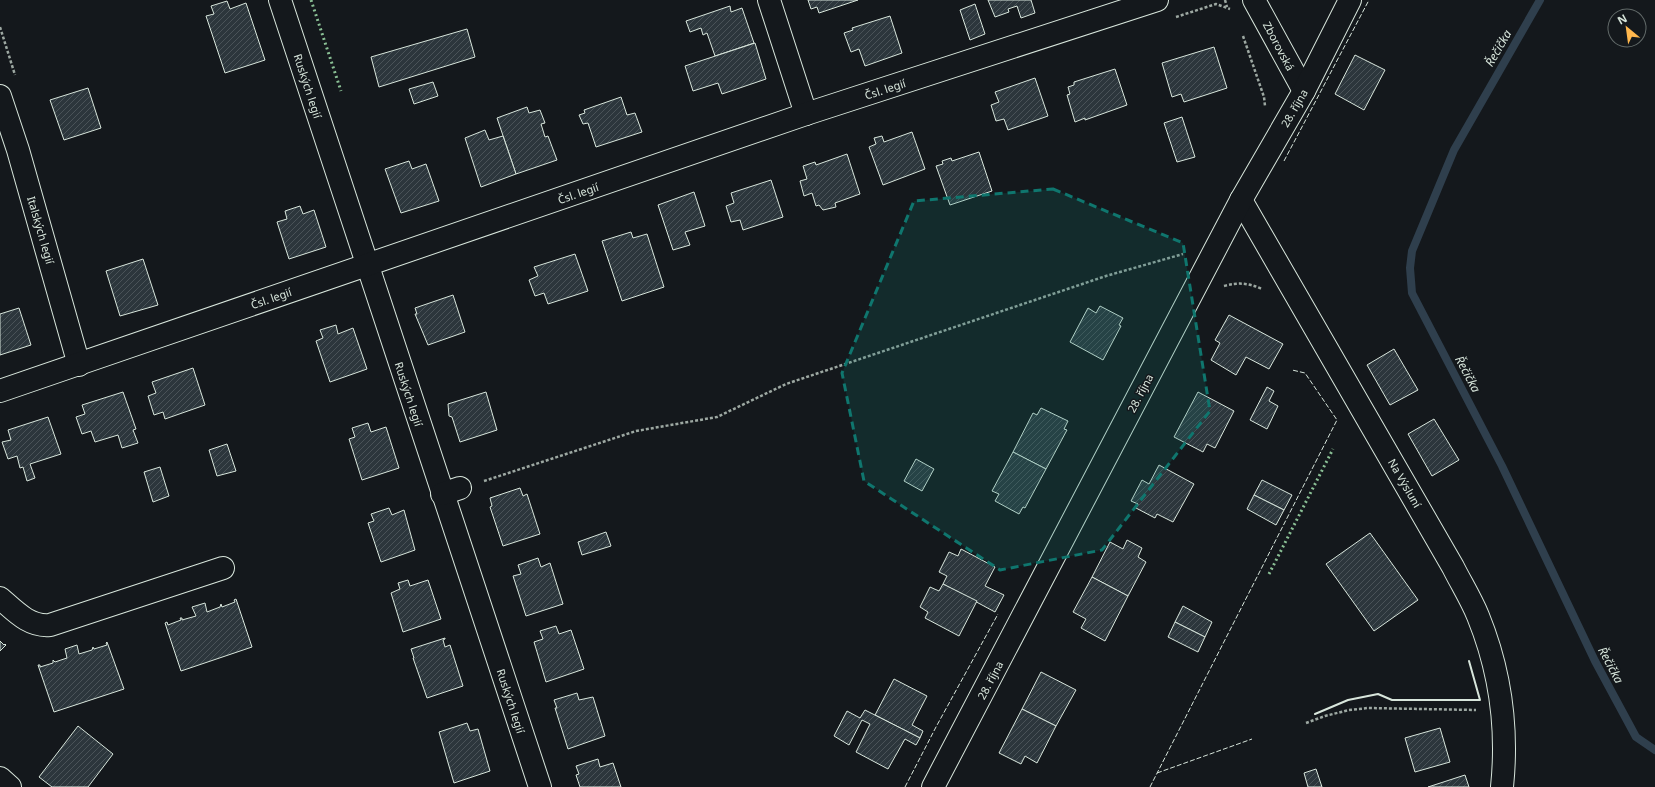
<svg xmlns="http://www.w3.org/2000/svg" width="1655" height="787" font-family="'Noto Sans',sans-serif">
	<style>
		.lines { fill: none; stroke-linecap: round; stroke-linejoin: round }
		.stream { stroke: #2f3f4d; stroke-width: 8 }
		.building { fill: url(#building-hatch); stroke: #d8e6dc }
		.minor-casing { stroke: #d8e6dc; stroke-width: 24 }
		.path { stroke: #9da8a2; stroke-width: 2.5; stroke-dasharray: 3 2; stroke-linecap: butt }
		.minor { stroke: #14181c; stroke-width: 22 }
		.hedge { stroke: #8ac095; stroke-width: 3; stroke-dasharray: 2 3; stroke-linecap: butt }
		.fence { stroke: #d8e6dc; stroke-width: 1; stroke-dasharray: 5 2; stroke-linecap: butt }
		.wall { stroke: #d8e6dc; stroke-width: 2 }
		.marked { fill: #0f766e; fill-opacity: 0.2; stroke: #0f766e; stroke-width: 3; stroke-dasharray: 8 5; stroke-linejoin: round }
		.labels { text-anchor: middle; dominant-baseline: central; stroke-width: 3; stroke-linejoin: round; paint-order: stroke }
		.street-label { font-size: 11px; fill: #d8e6dc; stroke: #14181c }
		.water-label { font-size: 12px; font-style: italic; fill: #d8e6dc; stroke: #14181c }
	</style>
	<defs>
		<pattern id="building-hatch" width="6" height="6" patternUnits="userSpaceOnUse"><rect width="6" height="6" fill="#2c363c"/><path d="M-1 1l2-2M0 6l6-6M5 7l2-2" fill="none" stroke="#4a5358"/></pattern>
	</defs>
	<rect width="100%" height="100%" fill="#14181c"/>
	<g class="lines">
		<path class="stream" d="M1540 0 1454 150 1412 251 1410 268 1412 293 1502 466 1595 661 1636 737 1655 750"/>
	</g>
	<g class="building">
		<path d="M808 0H858L819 13 817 7 811 9Z"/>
		<path d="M988 0H1031L1035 13 1021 18 1017 6 1008 9 1009 12 995 17Z"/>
		<path d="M227 1 230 9 246 3 265 60 225 73 206 16 214 14 211 6Z"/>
		<path d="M975 4 985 34 970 40 960 10Z"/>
		<path d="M730 6 731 12 742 8 754 43 715 56 707 33 703 35 701 28 690 32 686 21Z"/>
		<path d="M890 16 902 53 865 66 859 49 851 52 844 33 853 30 852 28Z"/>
		<path d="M467 29 475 57 379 87 371 57Z"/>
		<path d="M755 43 766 79 722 94 718 83 693 91 685 66Z"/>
		<path d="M1214 47 1227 88 1184 102 1181 94 1172 97 1162 63Z"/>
		<path d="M1355 55 1385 70 1364 110 1335 94Z"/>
		<path d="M1115 69 1127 105 1085 120V118L1075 122 1067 95 1070 94 1068 87 1074 85V82Z"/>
		<path d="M1035 78 1048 116 1008 130 1004 119 996 121 991 105 999 102 995 92Z"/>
		<path d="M433 82 438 96 414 104 409 89Z"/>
		<path d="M88 88 101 128 64 140 50 100Z"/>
		<path d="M621 97 627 115 635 113 642 132 596 147 588 123 583 124 579 115 585 113 584 110Z"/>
		<path d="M527 107 529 113 540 110 545 123 541 124 545 137 548 136 557 160 516 174 497 118Z"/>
		<path d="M1182 117 1195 157 1177 162 1164 123Z"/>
		<path d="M485 130 489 140 503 136 516 174 481 187 465 138Z"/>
		<path d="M912 132 925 169 883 185 869 147 876 144 874 138 882 136 884 142Z"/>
		<path d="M979 152 992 191 950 205 936 166 943 164 942 161 951 158 952 161Z"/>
		<path d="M847 154 860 194 835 203 836 207 823 210 819 205 816 206 812 193 804 196 800 181 807 179 803 166 815 162 816 165Z"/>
		<path d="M409 161 412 169 426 164 439 201 401 213 385 169Z"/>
		<path d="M771 180 783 217 743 230 740 220 731 222 726 206 734 203 731 193Z"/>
		<path d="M694 192 705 226 685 232 690 245 673 250 658 205Z"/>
		<path d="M300 206 303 214 314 210 326 247 289 259 277 222 287 219 285 211Z"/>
		<path d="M631 232 633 238 647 234 664 287 622 301 602 241Z"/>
		<path d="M575 254 588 291 548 304 544 293 535 296 529 280 538 276 534 267Z"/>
		<path d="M143 259 158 305 120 316 106 271Z"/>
		<path d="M453 295 465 332 428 345 415 314H417L415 308Z"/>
		<path d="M1100 306 1123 318 1119 325 1121 326 1103 360 1070 342 1088 308 1096 313Z"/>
		<path d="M19 308 31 345 0 355V314Z"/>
		<path d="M1229 315 1283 344 1269 369 1246 357 1236 375 1211 360 1220 343 1215 340Z"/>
		<path d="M336 325 338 334 353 328 367 369 330 382 316 341 323 338 320 330Z"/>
		<path d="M1394 349 1418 390 1390 405 1367 365Z"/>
		<path d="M193 368 205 405 165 419 163 412 154 415 148 396 156 393 152 382Z"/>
		<path d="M1267 387 1274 391 1269 401 1278 406 1267 429 1250 420Z"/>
		<path d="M123 392 136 429 133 430 138 443 122 448 118 435 95 442 91 431 82 434 76 417 85 414 82 405Z"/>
		<path d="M486 392 497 430 460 442 452 417 449 416 448 404Z"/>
		<path d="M1198 392 1234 411 1215 448 1207 444 1203 452 1174 437Z"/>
		<path d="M1041 408 1068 421 1064 429 1067 430 1046 469 1013 452 1033 413 1037 415Z"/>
		<path d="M48 417 61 454 30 464 35 478 27 481 23 467 20 468 17 456 8 459 2 442 11 440 8 430Z"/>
		<path d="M1434 419 1459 460 1432 476 1408 434Z"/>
		<path d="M368 423 371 432 386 427 399 468 362 480 349 439 355 437 352 428Z"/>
		<path d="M227 444 236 471 217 476 209 450Z"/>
		<path d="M1013 452 1046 469 1025 508 1023 507 1019 514 995 501 999 494 992 491Z"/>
		<path d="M916 459 934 469 922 491 904 481Z"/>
		<path d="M1159 465 1194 484 1173 522 1157 514 1155 518 1136 508 1138 504 1131 501 1142 480 1149 484Z"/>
		<path d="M160 467 169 496 153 502 144 472Z"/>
		<path d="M1262 480 1292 495 1284 510 1254 495Z"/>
		<path d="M520 488 523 496 527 494 540 534 503 546 490 507 492 506 490 498Z"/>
		<path d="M1254 495 1284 510 1276 525 1247 509Z"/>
		<path d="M389 508 392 515 404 510 415 550 381 562 368 523 374 521 371 514Z"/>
		<path d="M606 532 611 546 582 555 578 542Z"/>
		<path d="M1370 533 1418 600 1374 631 1326 564Z"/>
		<path d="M1127 540 1142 548 1138 557 1146 562 1128 596 1092 577 1110 542 1123 549Z"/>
		<path d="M961 549 995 567 985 586 1004 595 995 612 943 584 947 576 939 572 949 552 958 556Z"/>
		<path d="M538 558 541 567 550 563 563 604 526 616 513 576 521 574 518 565Z"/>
		<path d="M1092 577 1128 596 1105 641 1081 628 1086 619 1073 612Z"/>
		<path d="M408 580 410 586 428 580 441 619 403 632 391 593 400 589 398 583Z"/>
		<path d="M943 584 977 601 959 636 925 618 928 612 920 607 930 587 939 591Z"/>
		<path d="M236 599 252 647 181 671 165 623 167 622 168 625 181 620 180 618H182V620L196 616 192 607 205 603 207 612 220 607 221 604 222 607 235 602 234 600Z"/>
		<path d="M1183 606 1212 622 1205 637 1175 622Z"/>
		<path d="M1175 622 1205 637 1198 652 1168 637Z"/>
		<path d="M556 626 559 634 571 630 584 669 546 682 534 642 543 639 540 631Z"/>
		<path d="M445 638V639L443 640 445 647 450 645 463 686 427 698 413 658H414L411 649Z"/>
		<path d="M0 641 4 645 5 644 6 645 0 651Z"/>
		<path d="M107 642 124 689 54 712 38 665H40V667L53 663V660L55 662 67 658 65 649 77 645 79 654 92 650 93 647 94 649 107 645 106 643Z"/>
		<path d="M1041 672 1076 690 1056 726 1022 709Z"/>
		<path d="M894 679 927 696 912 725 923 731 920 738 875 715Z"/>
		<path d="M577 693 579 700 593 697 605 736 568 749 555 708H557L554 700Z"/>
		<path d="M1022 709 1056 726 1037 763 1025 756 1021 764 999 753Z"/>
		<path d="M865 710 920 738 916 745 905 739 888 769 856 752 870 724 862 720 849 745 834 736 847 711 860 718Z"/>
		<path d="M467 723 470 731 478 729 490 771 454 783 439 732Z"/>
		<path d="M78 726 113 754 88 787H52L39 777Z"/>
		<path d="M1440 728 1450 762 1415 772 1405 738Z"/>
		<path d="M598 759 600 767 613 763 621 787H580L576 775 579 774 576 766Z"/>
		<path d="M1316 769 1322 787H1308L1304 773Z"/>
		<path d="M1465 775 1469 787H1428Z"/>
	</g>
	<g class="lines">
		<g class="minor-casing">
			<g id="minor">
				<path d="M280 0 540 787"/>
				<path d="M769 0 806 114"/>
				<path d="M1254 0 1304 91"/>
				<path d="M0 96 18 150 79 365"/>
				<path d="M1241 200 1453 567C1461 583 1471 599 1478 616 1500 670 1508 729 1502 787"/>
				<path d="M0 391 806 114 1157 0"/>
				<path d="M442 494 460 488"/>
				<path d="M0 598C15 611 29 627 50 625L223 568"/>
				<path d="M0 778 10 787"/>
				<path d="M933 787 1241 200 1304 91 1350 0"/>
			</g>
		</g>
		<g class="path">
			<path d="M1225 0 1227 7"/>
			<path d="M1176 17 1216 4 1230 9"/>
			<path d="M0 27 15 75"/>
			<path d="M1243 36 1264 97 1265 106"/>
			<path d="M1224 286C1238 282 1249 283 1262 289"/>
			<path d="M484 481 636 431 717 417 786 384 1106 276 1183 254"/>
			<path d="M1306 723 1325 716 1349 710 1368 708 1476 710"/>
		</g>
		<use href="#minor" class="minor"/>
		<g class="hedge">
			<path d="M311 0 341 91"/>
			<path d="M1269 574 1333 449"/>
		</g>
		<g class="fence">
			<path d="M1284 161 1369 0"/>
			<path d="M1157 773 1252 739"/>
			<path d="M905 787 936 727 998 614"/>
			<path d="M1150 787 1337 420 1305 373 1292 370"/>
		</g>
		<path class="wall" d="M1315 714 1348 700 1378 694 1392 700H1480L1469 661"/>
	</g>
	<path class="marked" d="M1053 189 1183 243 1210 411 1102 550 1000 570 864 481 842 373 914 201Z"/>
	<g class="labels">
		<g class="street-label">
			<text transform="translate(1279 46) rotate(62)">Zborovská</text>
			<text transform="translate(308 86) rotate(72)">Ruských legií</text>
			<text transform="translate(885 89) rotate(-18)">Čsl. legií</text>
			<text transform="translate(1294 108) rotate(-60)">28. října</text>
			<text transform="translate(578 193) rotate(-19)">Čsl. legií</text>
			<text transform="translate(41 230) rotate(74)">Italských legií</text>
			<text transform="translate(271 298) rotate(-19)">Čsl. legií</text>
			<text transform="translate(1140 393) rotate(-62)">28. října</text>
			<text transform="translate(409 394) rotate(72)">Ruských legií</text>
			<text transform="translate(1405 483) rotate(60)">Na Výsluní</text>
			<text transform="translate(990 680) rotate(-62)">28. října</text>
			<text transform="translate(511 701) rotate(72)">Ruských legií</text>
		</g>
		<g class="water-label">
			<text transform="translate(1498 48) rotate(-60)">Řečička</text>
			<text transform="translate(1468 374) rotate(62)">Řečička</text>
			<text transform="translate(1611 665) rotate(62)">Řečička</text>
		</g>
	</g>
	<g transform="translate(1627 28) rotate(331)"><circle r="19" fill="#14181c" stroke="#626a69"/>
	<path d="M0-3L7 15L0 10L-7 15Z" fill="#ffb74d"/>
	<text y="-6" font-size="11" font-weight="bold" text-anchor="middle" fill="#d8e6dc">N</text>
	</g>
</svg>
